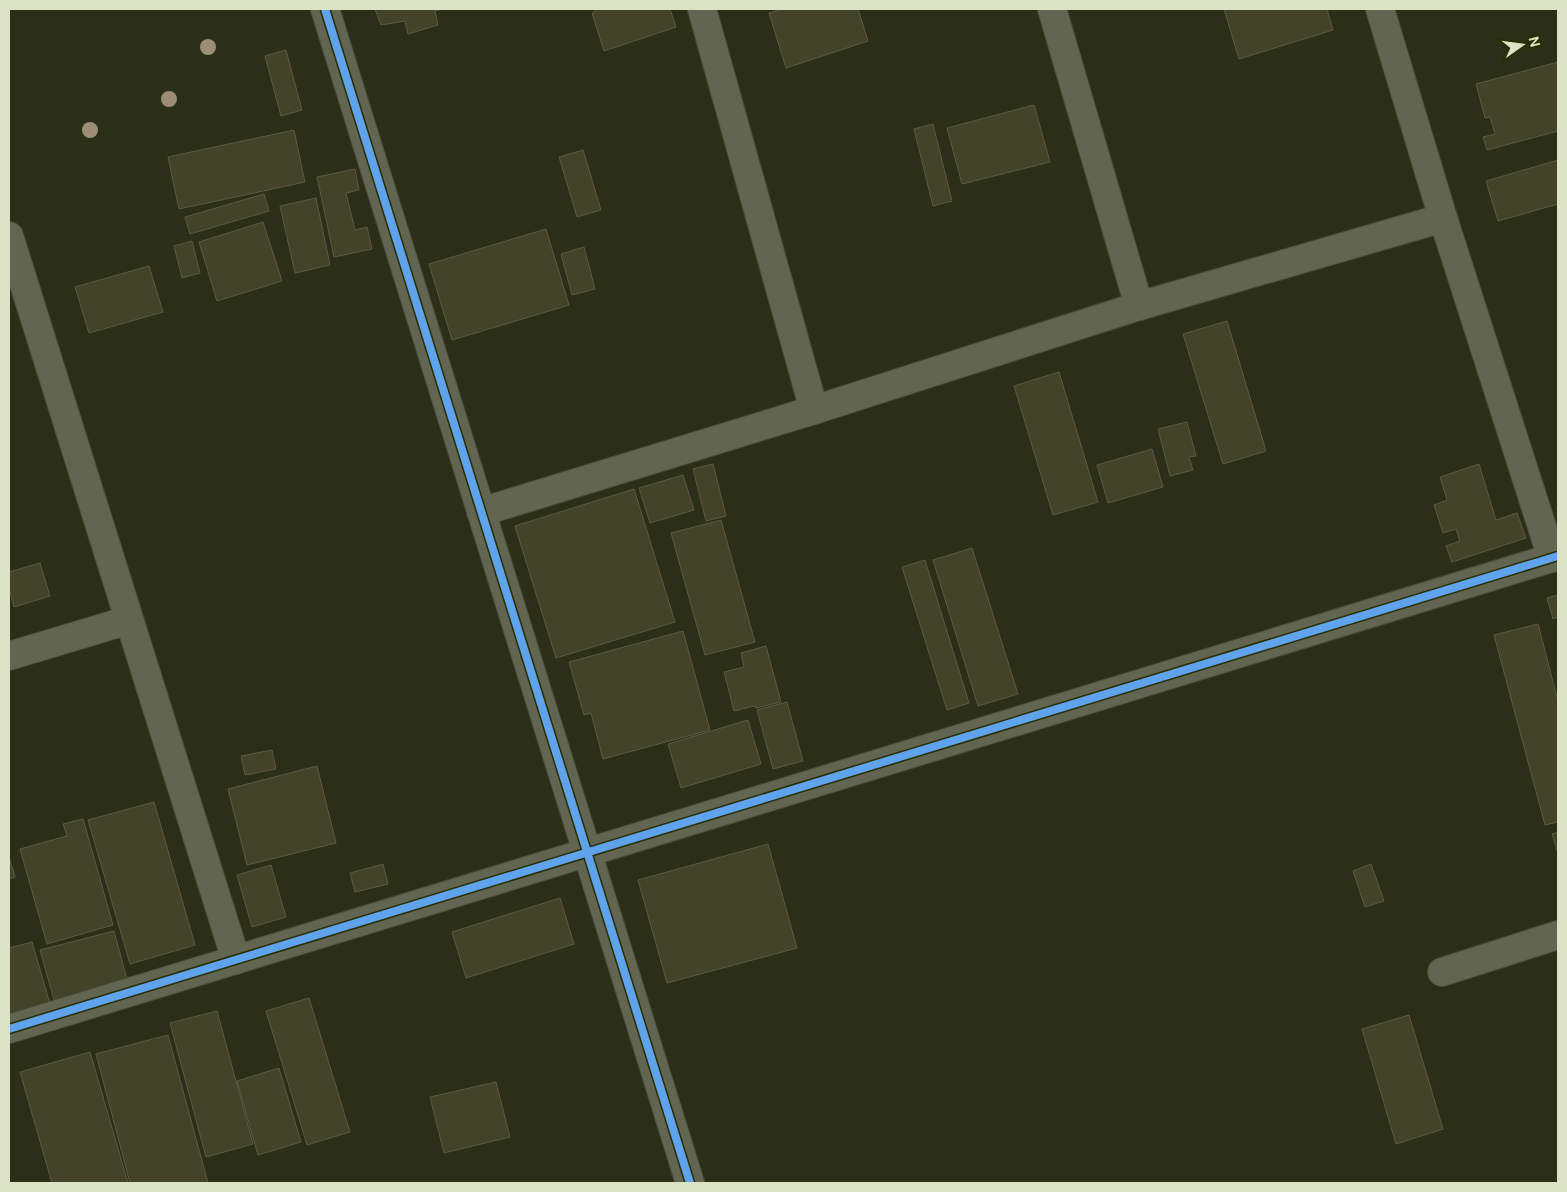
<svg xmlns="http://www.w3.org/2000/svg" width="1567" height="1192" font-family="'DM Sans',sans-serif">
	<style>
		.building { fill: #43432a; stroke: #5b5a45 }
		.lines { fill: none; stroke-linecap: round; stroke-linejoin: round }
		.minor-casing { stroke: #494c39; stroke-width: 30 }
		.minor { stroke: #626551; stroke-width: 28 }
		.cycleway-casing { stroke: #282e02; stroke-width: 11 }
		.cycleway { stroke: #60a3ed; stroke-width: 8 }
		.tree { fill: #9d8d77 }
	</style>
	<rect width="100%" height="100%" fill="#2c2f18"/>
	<g class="building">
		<path d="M375 9H442L435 11 438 25 408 34 405 21 381 25Z"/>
		<path d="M598 9H670L676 27 604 51 592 13Z"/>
		<path d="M784 9H858L868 41 786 68 769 13Z"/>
		<path d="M1224 9H1327L1333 30 1239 59Z"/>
		<path d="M286 50 302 110 281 116 265 56Z"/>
		<path d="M1558 62V131L1487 150 1483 137 1495 134 1490 117 1485 118 1476 84Z"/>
		<path d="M1034 105 1050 162 962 184 947 128Z"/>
		<path d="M933 124 952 201 933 206 914 129Z"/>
		<path d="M294 130 305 182 179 209 168 157Z"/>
		<path d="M583 150 601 210 577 217 559 157Z"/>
		<path d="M1558 160V204L1498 221 1486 181Z"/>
		<path d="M355 169 359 190 346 193 355 230 367 227 372 249 334 257 317 177Z"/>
		<path d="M264 194 269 211 190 234 185 217Z"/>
		<path d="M316 198 330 265 295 273 280 206Z"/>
		<path d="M263 222 282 281 217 301 199 242Z"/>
		<path d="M546 229 569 305 452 340 429 264Z"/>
		<path d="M192 241 200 273 182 278 174 246Z"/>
		<path d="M584 247 595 289 572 295 561 254Z"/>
		<path d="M149 266 163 312 89 333 75 287Z"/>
		<path d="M1227 321 1266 451 1223 464 1183 334Z"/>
		<path d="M1059 372 1098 502 1053 515 1014 386Z"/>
		<path d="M1187 422 1196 456 1189 457 1193 470 1170 476 1158 429Z"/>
		<path d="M1152 449 1163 487 1108 503 1097 465Z"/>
		<path d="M713 464 726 516 706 521 693 469Z"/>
		<path d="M1479 464 1496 520 1517 513 1526 538 1452 562 1446 546 1460 541 1456 529 1443 533 1434 505 1447 500 1440 477Z"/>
		<path d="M683 475 694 510 650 523 639 488Z"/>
		<path d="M634 489 675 622 556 658 515 526Z"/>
		<path d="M721 520 755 642 705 655 671 533Z"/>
		<path d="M972 548 1018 694 978 706 933 560Z"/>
		<path d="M925 560 969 703 947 710 902 567Z"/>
		<path d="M40 563 50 596 14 607 9 588V572Z"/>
		<path d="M1558 595V617L1553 619 1547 598Z"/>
		<path d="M1538 624 1558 701V822L1545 825 1494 635Z"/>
		<path d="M683 631 710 730 603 759 591 713 584 715 569 662Z"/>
		<path d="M766 646 781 702 756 708 754 706 734 711 724 672 744 667 741 653Z"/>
		<path d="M787 702 803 761 773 769 757 710Z"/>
		<path d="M748 720 761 764 681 788 668 744Z"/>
		<path d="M272 750 276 769 245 775 241 756Z"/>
		<path d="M317 766 336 843 247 865 228 789Z"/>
		<path d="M154 802 195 945 130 964 88 820Z"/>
		<path d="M83 819 113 925 47 944 20 849 67 836 63 824Z"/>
		<path d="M1558 832V853L1552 834Z"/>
		<path d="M768 844 797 948 667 983 638 880Z"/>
		<path d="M9 857 15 877 9 879Z"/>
		<path d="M383 864 388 884 355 892 350 873Z"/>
		<path d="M1371 864 1384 901 1365 907 1353 871Z"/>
		<path d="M271 865 286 917 252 927 237 875Z"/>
		<path d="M560 898 574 944 466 978 452 932Z"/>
		<path d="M114 931 129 987 56 1007 40 950Z"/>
		<path d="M32 942 50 1004 9 1016V948Z"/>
		<path d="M309 998 350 1132 307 1145 266 1011Z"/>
		<path d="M217 1011 253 1144 206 1157 170 1023Z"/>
		<path d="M1409 1015 1443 1129 1396 1144 1362 1029Z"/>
		<path d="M168 1035 208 1183H130L96 1054Z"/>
		<path d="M90 1052 128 1183H52L20 1072Z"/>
		<path d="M279 1068 301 1142 258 1155 237 1081Z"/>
		<path d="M496 1082 510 1137 444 1153 430 1097Z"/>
	</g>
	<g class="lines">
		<g class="minor-casing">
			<g id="minor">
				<path d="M325 9 690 1183"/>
				<path d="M702 9 814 410"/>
				<path d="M1052 9 1139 306"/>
				<path d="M1380 9 1443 218 1552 558"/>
				<path d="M9 236 236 960"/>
				<path d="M481 512 814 410 1139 306 1443 218"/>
				<path d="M9 656 129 620"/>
				<path d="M1442 972 1558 935"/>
				<path d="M9 1029 1558 556"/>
			</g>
		</g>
		<use href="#minor" class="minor"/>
		<g class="cycleway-casing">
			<g id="cycleway">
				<path d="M325 9 690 1183"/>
				<path d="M9 1029 1558 556"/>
			</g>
		</g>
		<use href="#cycleway" class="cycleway"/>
	</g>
	<g class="tree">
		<circle cx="208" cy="47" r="8"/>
		<circle cx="169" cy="99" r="8"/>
		<circle cx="90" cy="130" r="8"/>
	</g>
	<rect width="1567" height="1192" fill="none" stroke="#dce3c5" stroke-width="20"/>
	<g transform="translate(1522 45) rotate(76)" stroke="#282e02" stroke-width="4" paint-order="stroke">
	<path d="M0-4L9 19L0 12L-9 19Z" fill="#dce3c5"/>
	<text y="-8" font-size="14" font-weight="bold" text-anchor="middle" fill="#dce3c5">N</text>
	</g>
</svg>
